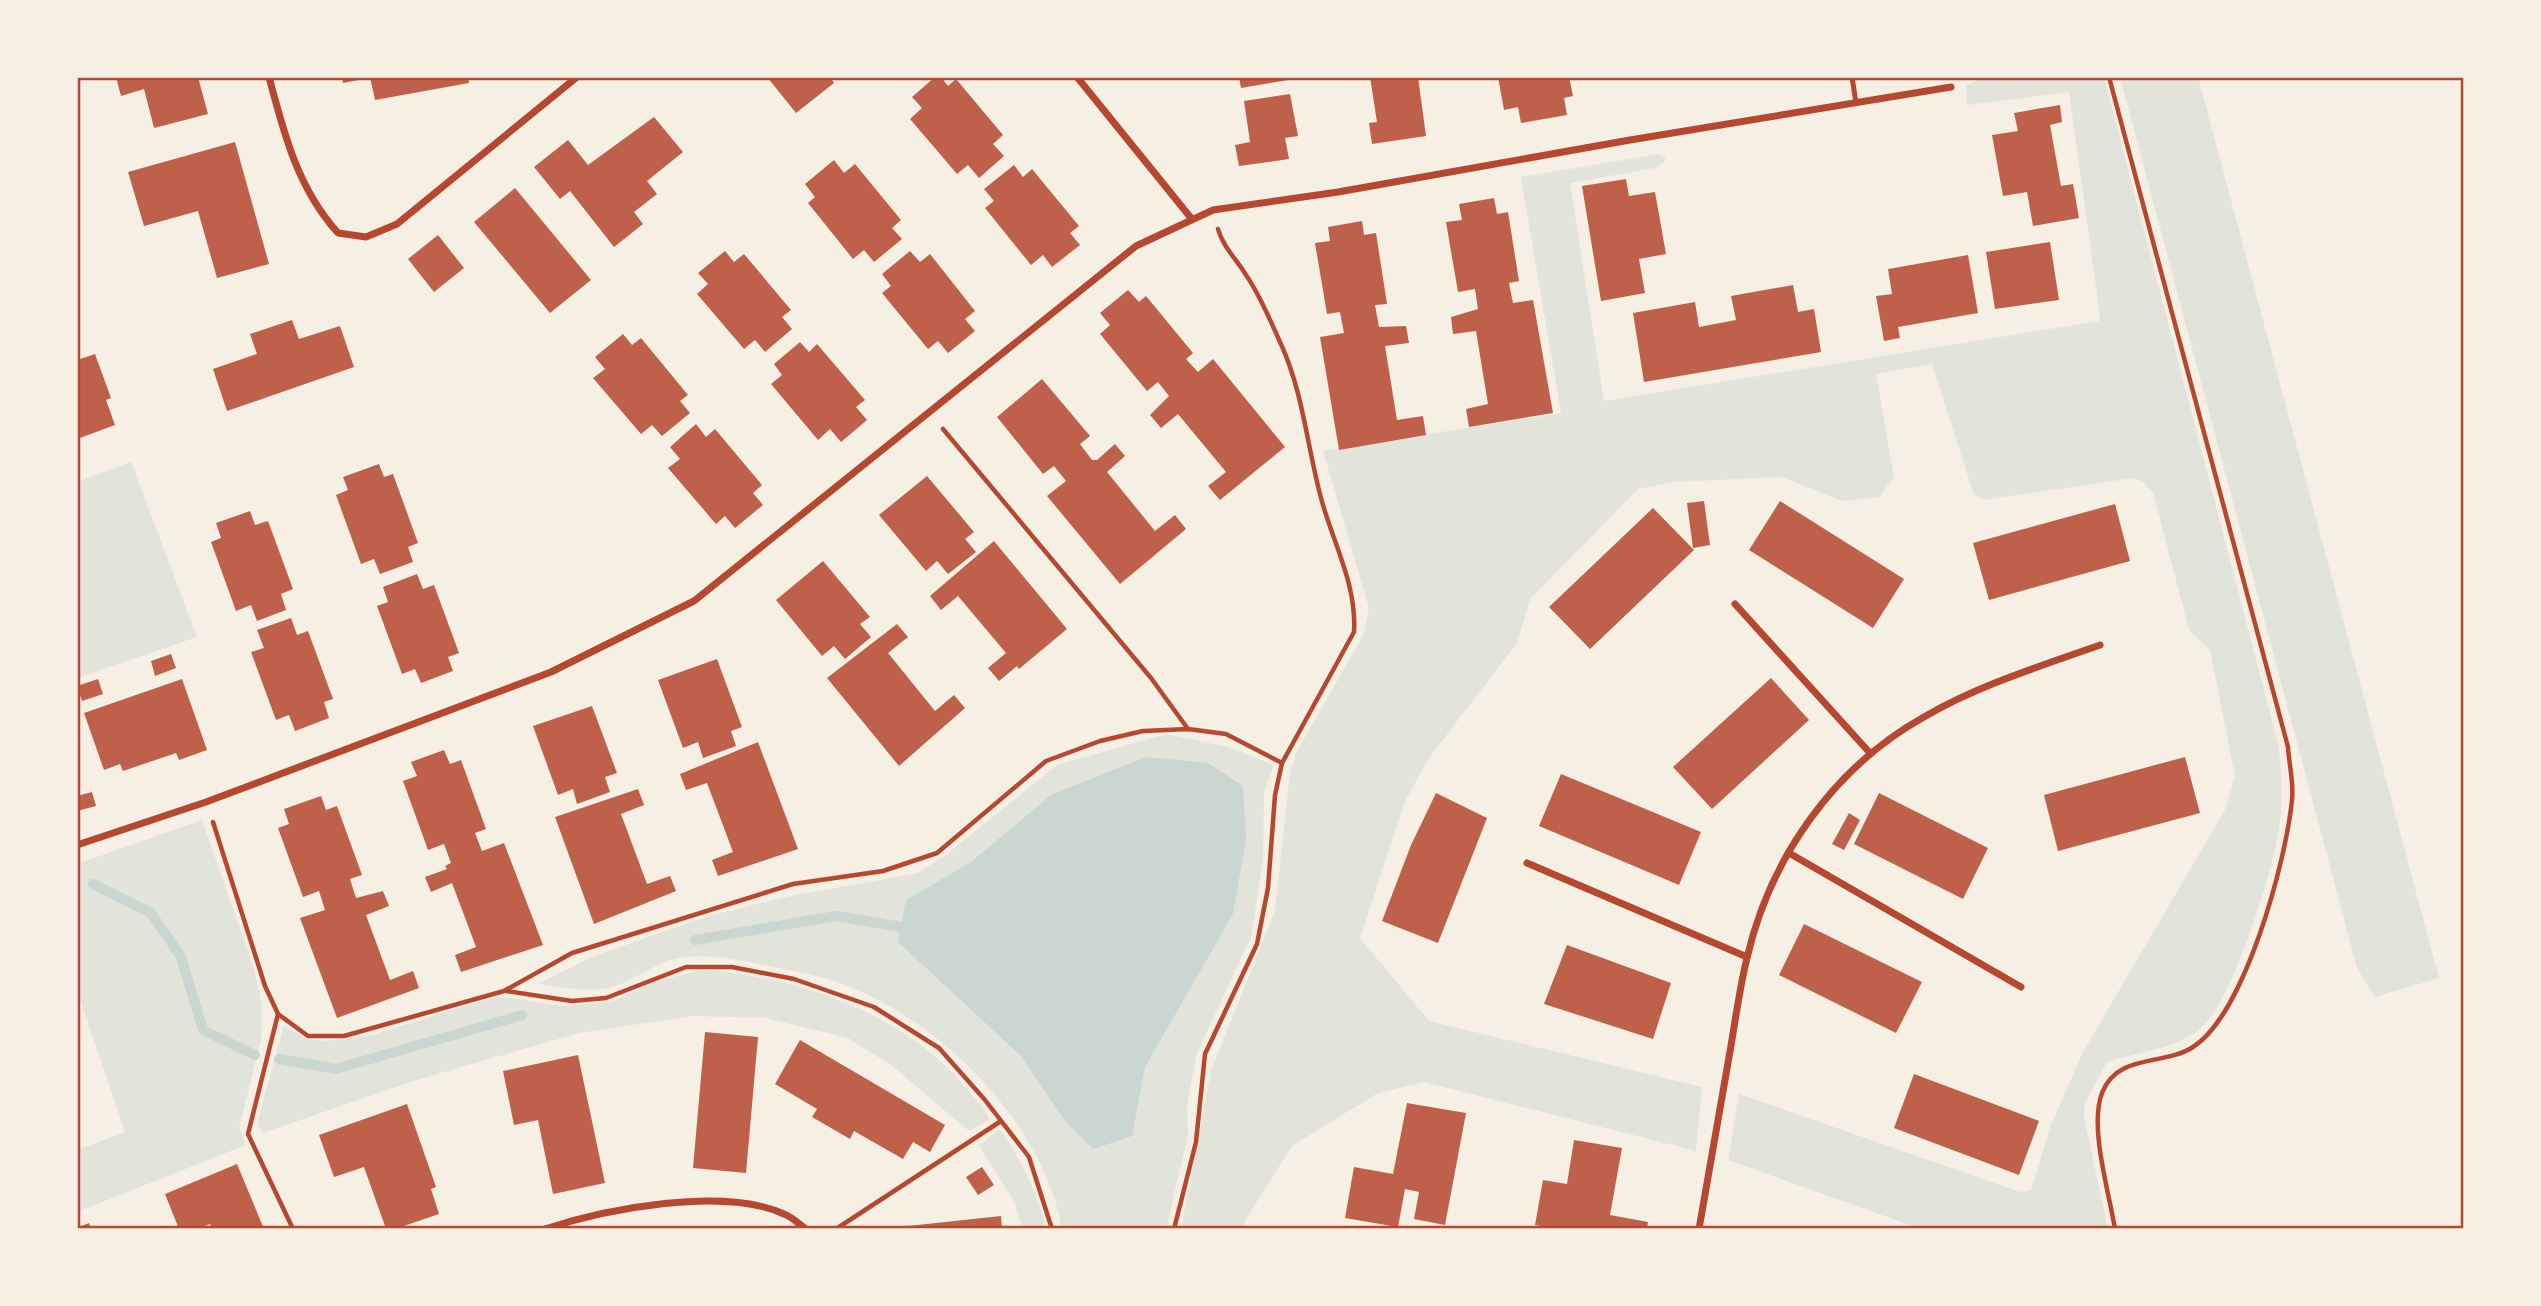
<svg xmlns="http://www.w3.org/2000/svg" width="2541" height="1306" font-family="Merriweather,serif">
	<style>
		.green { fill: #e2e4dc }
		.water { fill: #c9d6d2 }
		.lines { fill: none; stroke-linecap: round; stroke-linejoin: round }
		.stream { stroke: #c9d6d2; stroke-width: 10 }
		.building { fill: #bf614a }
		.path { stroke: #b5482f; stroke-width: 4.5 }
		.service { stroke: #b5482f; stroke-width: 5 }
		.minor { stroke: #b5482f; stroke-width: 7 }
		.neatline { fill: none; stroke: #b5482f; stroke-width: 2.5 }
	</style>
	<rect width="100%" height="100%" fill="#f6efe4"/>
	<g class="green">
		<path d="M1984 77H2104L2278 744C2282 773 2284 806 2278 835 2270 878 2233 999 2202 1027 2178 1049 2137 1052 2107 1062L2085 1103 2084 1117 2108 1229H1921L1728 1160 1739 1094 2020 1192 2031 1190 2051 1125 2083 1052 2225 810 2235 776 2210 650 2189 630 2153 492 2144 483 2133 478 1984 500 1974 495 1932 364 1876 374 1894 477 1879 497 1842 501 1782 477 1674 482 1638 489 1530 599 1517 643 1429 758 1405 801 1360 938 1429 1021 1702 1087 1696 1151 1424 1082 1378 1093 1292 1146 1246 1219 1244 1229H1181L1211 1071 1275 911 1290 772 1296 753 1363 636 1369 608 1323 451 1561 413 1521 177 1659 154 1665 157V162L1655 168 1570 183 1604 401 2099 321 2100 316 2069 92 1967 105 1966 86Z"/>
		<path d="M2120 77H2198L2439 978 2375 997 2357 968Z"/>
		<path d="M131 462 197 637 77 678V482Z"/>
		<path d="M1167 734 1228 747 1274 765 1264 793 1263 860 1251 937 1197 1053 1187 1104 1188 1135 1166 1229H1062C1043 1120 934 1013 831 980 812 974 792 971 774 967 744 961 715 954 685 957 657 960 637 980 612 987 588 993 562 987 538 984L592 957 708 916 786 897 918 873 947 854 1057 765Z"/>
		<path d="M202 820 254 969 262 1007 261 1039 239 1128 246 1145 77 1212V1150L125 1132 77 991V864Z"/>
		<path d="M703 970C799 976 906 1014 968 1090 975 1099 987 1109 989 1120L969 1131 891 1065 848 1038 765 1018 693 1016 579 1033 413 1081 263 1133 257 1124 284 1025 304 1038 326 1041 372 1035 498 996 562 1006 612 1002 656 981Z"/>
		<path d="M1000 1129C1021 1160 1038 1193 1046 1229H1023L1014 1201 979 1146Z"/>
	</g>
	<path class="water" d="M1146 757 1208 763 1243 786 1246 839 1233 914 1145 1067 1132 1136 1093 1149 1065 1121 1021 1056 898 942 906 900 971 862 1051 795Z"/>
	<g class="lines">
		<g class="stream">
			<path d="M93 884 151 913 181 957 203 1030 255 1055"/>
			<path d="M695 940 837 916 901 927"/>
			<path d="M279 1059 336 1069 522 1015"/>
		</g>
	</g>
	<g class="building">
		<path d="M116 77H198L208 114 154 128 144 89 121 96Z"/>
		<path d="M342 77H369V78L343 83Z"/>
		<path d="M370 77H468L469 83 375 100Z"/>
		<path d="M767 77H830L834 83 796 113Z"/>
		<path d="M935 77H941L948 86 956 79 1003 135 993 144 1004 156 979 178 968 165 957 174 910 119 922 108 912 97Z"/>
		<path d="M1239 77H1288V80L1241 88Z"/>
		<path d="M1370 77H1418L1426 136 1372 144 1369 123 1377 122Z"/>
		<path d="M1498 77H1569L1573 96 1564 98 1567 115 1521 123 1518 107 1504 110Z"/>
		<path d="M1290 94 1298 136 1285 138 1289 159 1239 166 1235 145 1250 142 1244 101Z"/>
		<path d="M2060 105 2062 122 2050 125 2061 186 2073 184 2079 218 2033 226 2027 192 2003 196 1992 135 2018 131 2014 113Z"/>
		<path d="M654 117 683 152 647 181 657 194 634 212 643 224 614 247 570 191 560 199 534 167 568 140 588 165Z"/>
		<path d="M235 142 269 264 217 278 198 211 144 226 128 172Z"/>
		<path d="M834 160 844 173 855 164 901 220 892 228 902 239 874 262 864 250 853 259 808 203 815 197 805 184Z"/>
		<path d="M1014 165 1023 177 1032 169 1079 226 1070 233 1080 245 1052 267 1043 255 1031 265 985 208 994 201 984 189Z"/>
		<path d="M1626 179 1629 196 1655 192 1666 254 1639 259 1645 293 1601 301 1582 186Z"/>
		<path d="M515 188 591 280 550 313 474 222Z"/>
		<path d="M1494 198 1497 214 1508 212 1519 281 1509 283 1513 303 1533 300 1553 413 1469 427 1466 409 1488 404 1476 331 1453 334 1451 317 1478 309 1475 289 1458 292 1446 222 1462 220 1459 204Z"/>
		<path d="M1362 221 1364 235 1376 233 1387 304 1375 305 1379 327 1406 326 1409 343 1385 346 1397 420 1423 416 1426 435 1339 450 1320 337 1344 333 1340 312 1327 314 1315 243 1330 241 1328 227Z"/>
		<path d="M438 235 464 268 434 292 408 259Z"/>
		<path d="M2050 242 2059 300 1995 309 1986 252Z"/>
		<path d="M725 251 734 262 744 254 791 310 782 317 792 329 765 352 755 340 744 349 697 294 708 284 698 273Z"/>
		<path d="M910 251 920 262 930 254 975 311 965 319 975 331 948 353 938 341 928 349 882 293 891 286 882 274Z"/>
		<path d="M1968 255 1978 313 1898 327 1900 338 1884 341 1876 296 1892 294 1888 269Z"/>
		<path d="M1793 285 1798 312 1814 309 1821 352 1644 382 1633 313 1695 302 1699 327 1736 320 1731 296Z"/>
		<path d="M1128 290 1139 302 1146 296 1193 353 1186 359 1198 372 1213 359 1285 447 1220 500 1208 486 1226 472 1178 414 1161 428 1150 415 1169 396 1158 382 1147 391 1100 334 1110 325 1100 313Z"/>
		<path d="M292 320 299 339 340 326 354 367 227 411 213 369 257 354 250 334Z"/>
		<path d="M623 334 632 345 641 338 688 395 680 401 690 413 662 436 652 425 641 434 593 378 605 369 595 357Z"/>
		<path d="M800 342 809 352 817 344 865 400 856 407 867 420 841 442 830 429 818 440 771 384 782 375 774 364Z"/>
		<path d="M95 354 111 398 106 400 115 425 77 439V360Z"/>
		<path d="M1042 379 1090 436 1080 444 1092 460H1097L1115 444 1125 456 1107 472 1155 531 1175 515 1186 529 1120 584 1047 496 1066 481 1054 466 1043 474 997 417Z"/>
		<path d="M696 424 706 437 715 429 762 485 753 493 763 505 735 528 725 516 716 524 668 468 680 459 670 447Z"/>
		<path d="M379 464 384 477 393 474 418 543 408 547 413 562 380 574 374 559 361 564 336 495 348 490 343 477Z"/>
		<path d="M927 476 974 532 965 539 976 552 948 574 937 561 926 571 879 515Z"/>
		<path d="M1704 501 1710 545 1693 548 1687 503Z"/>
		<path d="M1780 501 1904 579 1873 628 1749 550Z"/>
		<path d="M2115 504 2130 561 1989 600 1973 543Z"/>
		<path d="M1653 508 1694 550 1590 649 1549 607Z"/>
		<path d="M250 511 255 525 268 521 293 589 281 594 286 610 257 621 251 605 236 611 211 542 221 538 216 523Z"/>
		<path d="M994 541 1067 629 1019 669 1017 666 999 681 988 668 1006 653 958 596 941 610 930 596Z"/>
		<path d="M823 561 870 617 860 624 871 637 845 659 834 646 822 656 776 600Z"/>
		<path d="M417 574 423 589 434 585 459 653 448 657 453 671 421 683 415 669 402 674 377 606 388 602 383 587Z"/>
		<path d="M291 618 297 635 308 631 333 699 324 702 329 718 295 731 289 715 276 720 251 652 264 648 257 630Z"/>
		<path d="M897 624 908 637 888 653 935 711 954 695 965 708 899 766 827 678Z"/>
		<path d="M171 654 176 668 155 676 151 661Z"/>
		<path d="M717 659 742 727 731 731 736 746 703 758 698 742 683 748 658 680Z"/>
		<path d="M1771 678 1809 720 1712 809 1673 767Z"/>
		<path d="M98 679 103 694 82 701 77 686Z"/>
		<path d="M182 679 207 750 179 760 176 753 123 771 120 764 104 770 84 713Z"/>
		<path d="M592 706 617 773 605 777 610 792 577 804 573 789 558 795 533 726Z"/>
		<path d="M758 742 798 849 718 876 712 860 733 852 707 783 686 790 680 774Z"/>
		<path d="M444 750 450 764 461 760 486 829 475 833 482 851 504 843 543 945 461 972 455 955 476 947 452 883 431 892 425 877 447 869 445 866 451 863 444 844 428 850 403 781 417 776 411 762Z"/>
		<path d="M2185 757 2200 813 2058 851 2044 795Z"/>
		<path d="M1561 774 1701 832 1679 885 1539 826Z"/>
		<path d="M638 789 644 805 621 814 647 884 670 876 676 891 594 924 555 817Z"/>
		<path d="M92 792 96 806 77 811V796Z"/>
		<path d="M1436 793 1487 818 1438 943 1382 921 1411 845Z"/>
		<path d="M1879 793 1988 848 1963 899 1854 844Z"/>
		<path d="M321 796 326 810 337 806 362 875 350 879 356 898 383 891 389 906 366 915 390 980 413 971 419 988 337 1018 300 918 325 910 319 891 303 897 278 828 289 824 284 809Z"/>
		<path d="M1849 813 1860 820 1844 850 1832 844Z"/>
		<path d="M1804 924 1922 982 1896 1033 1779 975Z"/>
		<path d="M1567 945 1671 983 1653 1039 1544 1004Z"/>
		<path d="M705 1032 758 1037 746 1173 693 1168Z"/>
		<path d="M800 1040 945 1125 930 1152 913 1142 903 1159 854 1131 850 1139 812 1117 817 1109 775 1084Z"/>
		<path d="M578 1055 605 1183 553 1194 538 1120 514 1125 503 1071Z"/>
		<path d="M1914 1074 2039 1121 2019 1175 1894 1128Z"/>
		<path d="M1407 1103 1466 1113 1445 1225 1414 1219 1419 1192 1405 1189 1398 1227 1345 1218 1354 1167 1393 1174Z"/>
		<path d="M407 1104 436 1187 431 1189 439 1214 395 1229H386L364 1167 334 1177 319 1135Z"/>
		<path d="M1574 1140 1622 1148 1610 1215 1648 1222 1647 1229H1560L1535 1225 1543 1180 1567 1184Z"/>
		<path d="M237 1164 264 1229H212L210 1224 196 1229H179L165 1194Z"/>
		<path d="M982 1167 994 1185 978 1195 966 1177Z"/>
		<path d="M1001 1216 1002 1229H899V1227Z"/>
		<path d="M89 1223 91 1229H77V1228Z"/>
	</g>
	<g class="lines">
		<g class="path">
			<path d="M2109 77 2288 747C2289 764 2294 783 2292 800 2286 861 2245 1014 2193 1047 2164 1066 2117 1053 2102 1093 2089 1127 2109 1192 2115 1229"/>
			<path d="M943 429 1151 678 1188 729"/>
			<path d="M213 822 265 986 278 1014 308 1036H344L504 991 572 953 793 884 883 871 937 853 1046 761 1100 741 1143 731 1188 729 1226 734 1282 763"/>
			<path d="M506 991 572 1001 606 998 686 967H732L794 979 874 1007 939 1048 985 1100 1029 1157 1052 1229"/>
			<path d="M278 1014 248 1134 293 1229"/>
			<path d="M836 1229 1001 1121"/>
			<path d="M1174 1229 1196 1142 1205 1054 1257 944 1268 888 1275 795 1282 763 1354 632C1357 585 1333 543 1321 498 1307 446 1303 391 1280 342 1270 320 1260 295 1246 275 1237 260 1223 247 1218 229"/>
		</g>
		<path class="service" d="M1852 77 1856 103"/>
		<g class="minor">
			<path d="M269 77C284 134 298 189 338 233L366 237 397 224 577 77"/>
			<path d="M1077 77 1191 218"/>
			<path d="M1735 604 1870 753"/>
			<path d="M77 845 206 802 551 672 694 601 1136 246 1213 210 1338 192 1630 140 1951 87"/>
			<path d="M1789 853 2021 987"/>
			<path d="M1527 863 1747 957"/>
			<path d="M545 1229C606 1209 723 1186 784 1214 792 1217 799 1224 806 1229"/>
			<path d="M1699 1229C1709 1172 1719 1114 1729 1057 1735 1024 1739 990 1747 958 1770 858 1834 767 1924 717 1979 685 2041 666 2100 645"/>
		</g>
	</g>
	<rect width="2541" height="1306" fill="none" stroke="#f6efe4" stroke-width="158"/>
	<rect x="79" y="79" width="2383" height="1148" class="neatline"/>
</svg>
